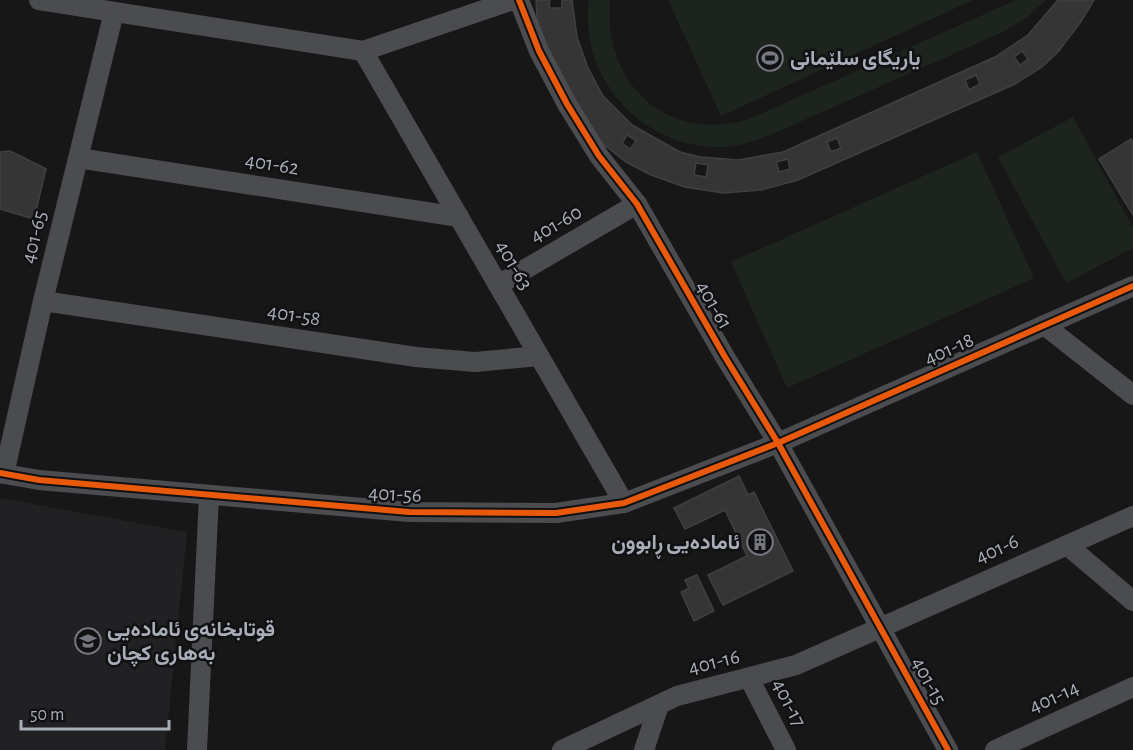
<svg xmlns="http://www.w3.org/2000/svg" width="1133" height="750" font-family="'Alegreya Sans',Vazirmatn,sans-serif">
	<style>
		.built { fill: #212123 }
		.green { fill: #1d241e }
		.building { fill: #353536; stroke: #3f4043; stroke-width: 1.5; fill-rule: evenodd }
		.lines { fill: none; stroke-linecap: round; stroke-linejoin: round }
		.minor { stroke: #4b4c50; stroke-width: 20 }
		.cycleway-casing { stroke: #111113; stroke-width: 10 }
		.cycleway { stroke: #e8590c; stroke-width: 6 }
		.labels { text-anchor: middle; dominant-baseline: central; stroke-width: 5; stroke-linejoin: round; paint-order: stroke }
		.poi-label { font-size: 21px; font-weight: bold; fill: #a8adb8; stroke: #111113; text-anchor: start }
		.street-label { font-size: 21px; fill: #a8adb8; stroke: #111113 }
	</style>
	<rect width="100%" height="100%" fill="#171717"/>
	<path class="built" d="M0 498 187 532 165 750H0Z"/>
	<g class="green">
		<path d="M589 0H610C602 83 667 144 749 119L1016 0H1046L1027 17 1003 32 777 132C760 139 742 146 724 147 644 151 578 78 589 0Z"/>
		<path d="M668 0H973L721 116Z"/>
		<path d="M1073 117 1133 228V248L1066 283 998 157Z"/>
		<path d="M977 152 1034 278 787 388 731 262Z"/>
	</g>
	<g class="building">
		<path d="M536 0H550L549 8H562V0H572L577 37 588 68 603 96 632 125 680 152 700 157 738 160 783 152 995 57 1028 35 1058 0H1094L1082 20 1058 52 1042 67 1015 84 798 180 761 190 723 193 685 187 651 175 626 162 598 140 577 118 538 31ZM1022 51 1028 59 1020 65 1014 57ZM976 75 980 84 969 90 965 80ZM627 135 636 141 630 149 622 143ZM837 138 841 148 831 152 827 142ZM788 159 790 169 779 172 776 162ZM696 163 708 165 706 177 694 175Z"/>
		<path d="M1131 139 1133 143V215L1099 159Z"/>
		<path d="M10 151 46 169 34 219 0 209V152Z"/>
		<path d="M739 476 748 495 754 492 793 571 723 605 708 575 747 556 725 510 685 529 674 508Z"/>
		<path d="M697 575 714 611 694 621 681 592 689 588 685 580Z"/>
	</g>
	<g class="lines">
		<g class="minor">
			<path d="M39 0 363 51 513 0"/>
			<path d="M519 0 539 51 567 104 599 156 637 204 725 357 778 443 948 750"/>
			<path d="M363 51 624 503"/>
			<path d="M78 158 459 217"/>
			<path d="M498 285 637 204"/>
			<path d="M43 301 416 357 475 362 539 356"/>
			<path d="M1044 325 1133 395"/>
			<path d="M0 473 39 480 409 512 556 513 624 503 778 443 1133 286"/>
			<path d="M4 474 43 301 114 12"/>
			<path d="M1067 545 1133 601"/>
			<path d="M749 678 786 750"/>
			<path d="M197 750 209 495"/>
			<path d="M562 750 677 696 796 665 1133 516"/>
			<path d="M644 750 659 705"/>
			<path d="M995 750 1133 687"/>
		</g>
		<g class="cycleway-casing">
			<g id="cycleway">
				<path d="M519 0 539 51 567 104 599 156 637 204 725 357 778 443 948 750"/>
				<path d="M0 473 39 480 409 512 556 513 624 503 778 443 1133 286"/>
			</g>
		</g>
		<use href="#cycleway" class="cycleway"/>
	</g>
	<defs>
		<g id="stadium-ring" transform="scale(1.35)"><circle r="9.5" fill="#111113" stroke="#757880" stroke-width="1.5"/><path d="M0-5a6.5 5 0 1 0 0 10a6.5 5 0 1 0 0-10ZM-3.5-1.8h7v3.6h-7Z" fill="#757880"/></g>
		<g id="building-ring" transform="scale(1.35)"><circle r="9.5" fill="#111113" stroke="#757880" stroke-width="1.5"/><path d="M-4-6H4V6H1V3H-1V6H-4ZM-2.5-4.3h1.7v1.8h-1.7ZM.8-4.3h1.7v1.8H.8ZM-2.5-1h1.7V.8h-1.7ZM.8-1h1.7V.8H.8Z" fill="#757880"/></g>
		<g id="school-ring" transform="scale(1.35)"><circle r="9.5" fill="#111113" stroke="#757880" stroke-width="1.5"/><path d="M0-5L7-2L0 1L-7-2ZM-4 1L0 2.5L4 1V4Q0 6-4 4Z" fill="#757880"/></g>
	</defs>
	<g fill-rule="evenodd">
		<use href="#stadium-ring" x="770" y="58"/>
		<use href="#building-ring" x="760" y="542"/>
		<use href="#school-ring" x="88" y="641"/>
	</g>
	<g class="labels">
		<g class="poi-label">
			<text x="790" y="58">یاریگای سلێمانی</text>
			<text x="740" y="542" text-anchor="end">ئامادەیی ڕابوون</text>
			<text x="107" y="629">قوتابخانەی ئامادەیی<tspan x="107" dy="24">بەهاری کچان</tspan></text>
		</g>
		<g class="street-label">
			<text transform="translate(272 164) rotate(9)">401-62</text>
			<text transform="translate(556 224) rotate(-30)">401-60</text>
			<text transform="translate(34 237) rotate(-76)">401-65</text>
			<text transform="translate(514 265) rotate(60)">401-63</text>
			<text transform="translate(714 305) rotate(60)">401-61</text>
			<text transform="translate(294 315) rotate(9)">401-58</text>
			<text transform="translate(949 349) rotate(-24)">401-18</text>
			<text transform="translate(395 494) rotate(3)">401-56</text>
			<text transform="translate(997 549) rotate(-24)">401-6</text>
			<text transform="translate(714 662) rotate(-14)">401-16</text>
			<text transform="translate(929 681) rotate(62)">401-15</text>
			<text transform="translate(1054 697) rotate(-24)">401-14</text>
			<text transform="translate(789 703) rotate(63)">401-17</text>
		</g>
	</g>
	<path d="M21 720v9h148v-9" fill="none" stroke="#a8adb8" stroke-width="3"/>
	<text x="30" y="720" font-size="18" fill="#a8adb8" stroke="#111113" stroke-width="4.5" paint-order="stroke">50 m</text>
</svg>
